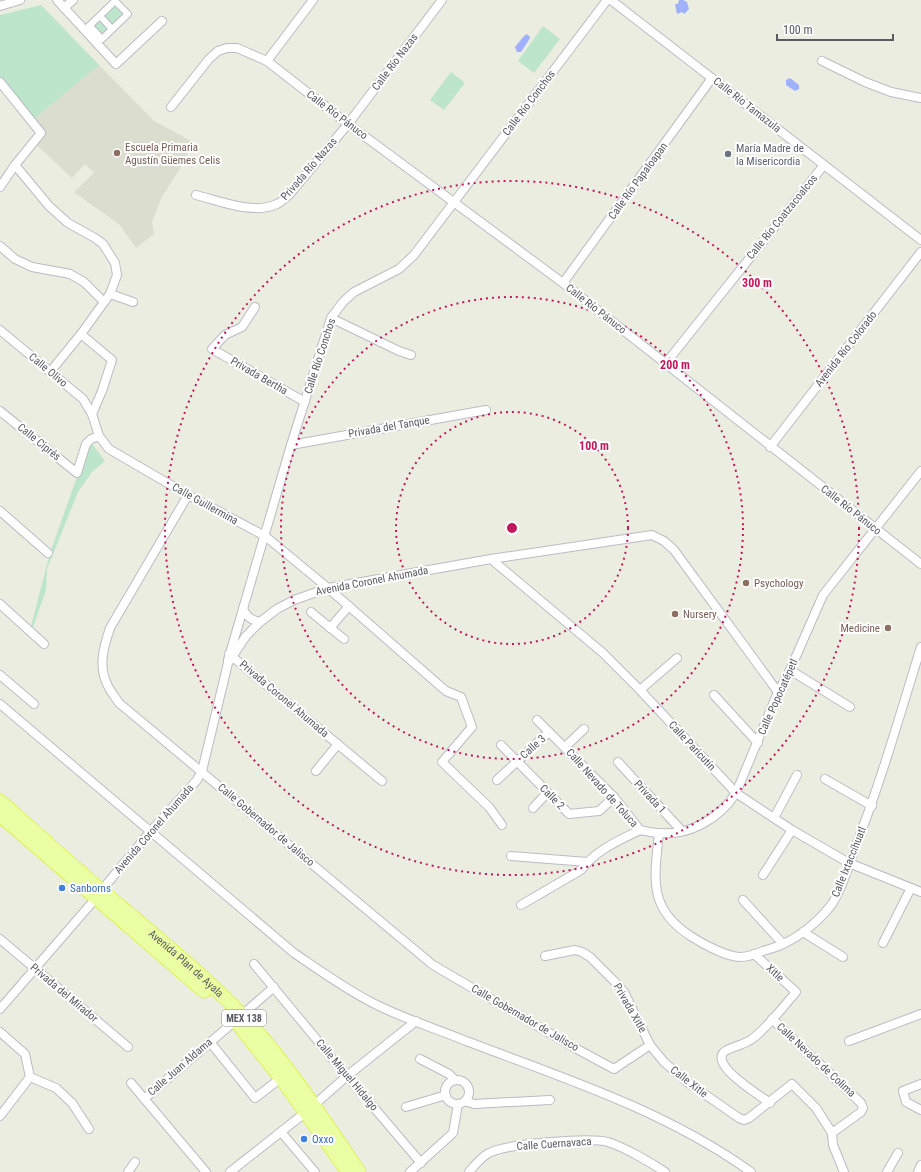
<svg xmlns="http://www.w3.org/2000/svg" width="921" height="1172" font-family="'Roboto Condensed',sans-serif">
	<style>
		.education { fill: #dbddcf }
		.green { fill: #bde5cc }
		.water { fill: #9fb0ff }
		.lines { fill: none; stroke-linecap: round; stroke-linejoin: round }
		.pedestrian-casing { stroke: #bbbcc3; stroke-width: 8 }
		.minor-casing { stroke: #bbbcc3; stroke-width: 10 }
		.primary-casing { stroke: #e1f156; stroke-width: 15 }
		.pedestrian { stroke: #fff; stroke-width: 6 }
		.minor { stroke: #fff; stroke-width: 8 }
		.primary { stroke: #eaffa4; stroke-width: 13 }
		.ring { fill: none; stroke: #c2185b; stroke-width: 2; stroke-dasharray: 2 4 }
		.education-dot { fill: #8d6e63; stroke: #fff; stroke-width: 1.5 }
		.worship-dot { fill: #6b7280; stroke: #fff; stroke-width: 1.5 }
		.shop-dot { fill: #3f7fe0; stroke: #fff; stroke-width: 1.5 }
		.labels { text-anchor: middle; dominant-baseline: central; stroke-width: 4; stroke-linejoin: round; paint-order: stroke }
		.shield { fill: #fff; stroke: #8b8c91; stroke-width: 1 }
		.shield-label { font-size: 10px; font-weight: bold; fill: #595a62 }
		.street-label { font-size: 11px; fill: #595a62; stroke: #fff }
		.education-label { font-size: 11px; fill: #785e54; stroke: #fff; text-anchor: start }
		.worship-label { font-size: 11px; fill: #5b616d; stroke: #fff; text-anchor: start }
		.shop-label { font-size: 11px; fill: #366cbe; stroke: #fff; text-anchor: start }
		.centre { fill: #c2185b; stroke: #fff; stroke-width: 2 }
		.ring-label { font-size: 12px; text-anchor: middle; font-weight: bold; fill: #c2185b; stroke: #fff; stroke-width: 4; stroke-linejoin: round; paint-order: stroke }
	</style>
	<rect width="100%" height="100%" fill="#ebede1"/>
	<path class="education" d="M99 65 154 121 193 142 184 162 162 197 152 221 154 234 136 248 120 225 74 192 94 173 85 164 72 178 37 145 44 132 34 119Z"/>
	<g class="green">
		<path d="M41 5 99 65 34 119 0 79V15Z"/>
		<path d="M114 5 123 15 112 25 103 16Z"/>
		<path d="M100 19 109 29 102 36 92 26Z"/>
		<path d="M543 26 560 39 534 73 518 61Z"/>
		<path d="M451 72 465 83 444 110 430 100Z"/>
		<path d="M87 444 93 445 105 461 92 472 78 492 47 569 46 590 32 630H30L50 553 78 474Z"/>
	</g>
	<g class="water">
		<path d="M679 0H683L687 2 689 9 684 14 682 12 677 14 675 4H678Z"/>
		<path d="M527 34 530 37 529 40 521 52H517L515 47 524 36Z"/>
		<path d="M790 78 799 85V89L795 91 786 85V80Z"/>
	</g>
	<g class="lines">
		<g class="pedestrian-casing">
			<g id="pedestrian">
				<path d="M100 16 112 29"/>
				<path d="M85 30 115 1 128 14 102 39 90 26"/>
			</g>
		</g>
		<g class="minor-casing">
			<g id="minor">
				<path d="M57 0 116 64 162 21"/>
				<path d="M611 0 921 240"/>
				<path d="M0 6 20 0"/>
				<path d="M64 8 73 0"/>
				<path d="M267 61 313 0"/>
				<path d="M822 61 865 82 891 92 921 98"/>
				<path d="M0 82 41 133 15 165 0 187"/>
				<path d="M171 107 209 59 218 51 227 48H237L267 61 348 124 563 283 921 564"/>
				<path d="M15 165 49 206 68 223 95 238 103 244 115 263 117 275 110 294 81 334 50 372"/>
				<path d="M196 195C220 201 253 215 277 204 281 202 285 198 289 195L348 124 442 0"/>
				<path d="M0 246 15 259 32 267 70 274 84 282 104 302"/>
				<path d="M563 283 712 78"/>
				<path d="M110 294 133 302"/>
				<path d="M255 307 242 327 225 335 212 349 305 402"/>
				<path d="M331 318 399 351 411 355"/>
				<path d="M0 330 83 399 92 414 99 436 109 449 188 495 265 536 328 588 446 691 461 697 472 727 442 762 489 807 502 825"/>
				<path d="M81 334 112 360 102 391 92 414"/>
				<path d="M666 363 824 165"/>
				<path d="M0 411 77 473 86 444 91 439 99 436"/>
				<path d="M291 445 486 410"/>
				<path d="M770 447 921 252"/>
				<path d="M188 495 110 628C104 646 98 665 107 684 110 691 115 697 119 703L433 965 575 1048 614 1069 650 1045"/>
				<path d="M0 511 48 553"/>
				<path d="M491 559 603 653 640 690 736 793 792 830 849 863 921 892"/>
				<path d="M0 604 44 644"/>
				<path d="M243 609C247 617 251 620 260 622"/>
				<path d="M311 612 344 639"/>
				<path d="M330 628 349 606"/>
				<path d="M229 654 382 781"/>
				<path d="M228 660 291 445 331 318 343 302 354 292 399 269 414 255 607 0"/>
				<path d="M790 670 850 707"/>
				<path d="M0 675 34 704"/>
				<path d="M640 690 677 658"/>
				<path d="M714 695 758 743"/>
				<path d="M0 704 294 953C319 970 344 988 371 1002 401 1018 435 1028 466 1041 564 1078 666 1111 751 1172"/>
				<path d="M537 720 614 797 640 830C646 831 652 833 659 833 690 836 720 818 736 793L778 692 790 670 823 595 921 471"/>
				<path d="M501 745 569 814 599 811 614 797"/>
				<path d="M565 747 584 729"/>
				<path d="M618 762 682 831"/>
				<path d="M316 771 338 744"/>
				<path d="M825 779 872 806"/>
				<path d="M497 780 549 732"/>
				<path d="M533 808 547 793"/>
				<path d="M774 818 797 775"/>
				<path d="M659 833C654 880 648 909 692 937 703 944 727 957 740 957 747 957 756 954 763 951 770 949 777 947 783 944 801 936 820 920 832 904 843 887 848 867 855 848 881 782 900 714 921 647"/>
				<path d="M511 856 587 862"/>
				<path d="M763 875 792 830"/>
				<path d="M101 891 150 832 197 780 202 771 228 663 246 636 260 622 277 609 294 600 328 588 491 559 652 535 664 541 674 550 778 692"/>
				<path d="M743 900 783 944"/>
				<path d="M521 905 581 870C596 850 618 841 640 830"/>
				<path d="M803 932 843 957"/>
				<path d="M0 939 128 1047"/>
				<path d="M883 943 911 888"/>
				<path d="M754 954 796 992C783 1007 768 1027 752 1039 745 1045 729 1047 724 1052 710 1066 761 1096 770 1103"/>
				<path d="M545 956 575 950 582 952 590 957 614 981 624 992 650 1045 664 1062 687 1082 739 1118 744 1120 749 1118 792 1084 816 1108 832 1133 833 1145 844 1172"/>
				<path d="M254 964 347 1076 421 1163"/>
				<path d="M0 1009 96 898"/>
				<path d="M242 1015 274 987"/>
				<path d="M772 1019 861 1103 863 1108 861 1112 832 1133"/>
				<path d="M0 1032 25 1054 30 1077"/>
				<path d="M849 1041 921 1014"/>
				<path d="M210 1042 255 1098 281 1078"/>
				<path d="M420 1059 449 1074 455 1080"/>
				<path d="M30 1077 56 1088 72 1103 89 1129"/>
				<circle cx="457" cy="1092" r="12"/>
				<path d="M131 1083 206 1172"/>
				<path d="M921 1084 903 1091 906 1102 921 1110"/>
				<path d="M144 1099 235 1021"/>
				<path d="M465 1101 474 1104 550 1100"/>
				<path d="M313 1106 347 1076 416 1021"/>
				<path d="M406 1107 446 1095"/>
				<path d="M0 1116 30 1077"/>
				<path d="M281 1132 315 1172"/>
				<path d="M128 1172 135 1162"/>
				<path d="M230 1172 306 1112"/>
				<path d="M410 1172 453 1133 458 1104"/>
				<path d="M469 1172C475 1165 481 1157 489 1153 505 1144 590 1137 608 1142 624 1147 650 1162 665 1172"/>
				<path d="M887 1172 898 1153"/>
				<path d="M918 1172 921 1165"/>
			</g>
		</g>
		<g class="primary-casing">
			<g id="primary">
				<path id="s1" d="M0 801C34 831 68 862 102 891 149 931 198 970 241 1014 285 1060 323 1119 359 1172"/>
				<path d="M0 815 204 991"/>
				<path d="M238 1024 281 1078 348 1172"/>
			</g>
		</g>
		<use href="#pedestrian" class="pedestrian"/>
		<use href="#minor" class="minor"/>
		<use href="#primary" class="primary"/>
	</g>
	<g class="ring">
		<circle cx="512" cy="528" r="116"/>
		<circle cx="512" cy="528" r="231"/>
		<circle cx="512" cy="528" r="347"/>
	</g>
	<g class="education-dot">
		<circle cx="117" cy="153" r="4"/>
		<circle cx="746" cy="583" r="4"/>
		<circle cx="675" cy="614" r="4"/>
		<circle cx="888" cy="628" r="4"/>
	</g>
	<circle class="worship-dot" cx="728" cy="154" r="4"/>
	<g class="shop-dot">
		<circle cx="62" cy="888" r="4"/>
		<circle cx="304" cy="1139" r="4"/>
	</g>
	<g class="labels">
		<rect class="shield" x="222" y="1010" width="44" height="16" rx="3"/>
		<g class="shield-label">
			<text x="244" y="1018">MEX 138</text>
		</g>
		<g class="street-label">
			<text transform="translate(395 62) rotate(-53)">Calle Río Nazas</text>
			<text transform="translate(529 103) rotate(-53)">Calle Río Conchos</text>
			<text transform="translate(747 105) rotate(38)">Calle Río Tamazula</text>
			<text transform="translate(337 115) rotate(37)">Calle Río Pánuco</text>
			<text transform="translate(309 169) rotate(-49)">Privada Río Nazas</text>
			<text transform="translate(638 181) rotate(-54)">Calle Río Papaloapan</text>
			<text transform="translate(782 217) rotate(-51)">Calle Río Coatzacoalcos</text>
			<text transform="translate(596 309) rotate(38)">Calle Río Pánuco</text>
			<text transform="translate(846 349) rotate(-52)">Avenida Río Colorado</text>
			<text transform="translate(320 356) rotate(-72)">Calle Río Conchos</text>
			<text transform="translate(48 370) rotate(40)">Calle Olivo</text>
			<text transform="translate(259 376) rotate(30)">Privada Bertha</text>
			<text transform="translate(389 427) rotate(-10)">Privada del Tanque</text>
			<text transform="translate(39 442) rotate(39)">Calle Ciprés</text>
			<text transform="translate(205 504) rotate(29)">Calle Guillermina</text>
			<text transform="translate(851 510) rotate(38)">Calle Río Pánuco</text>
			<text transform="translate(372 581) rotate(-11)">Avenida Coronel Ahumada</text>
			<text transform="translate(778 697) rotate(-66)">Calle Popocatépetl</text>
			<text transform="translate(284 699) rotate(40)">Privada Coronel Ahumada</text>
			<text transform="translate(692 746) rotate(47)">Calle Paricutín</text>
			<text transform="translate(533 747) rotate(-42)">Calle 3</text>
			<text transform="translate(602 788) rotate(48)">Calle Nevado de Toluca</text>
			<text transform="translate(552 797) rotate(45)">Calle 2</text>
			<text transform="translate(650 797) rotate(47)">Privada 1</text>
			<text transform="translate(266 825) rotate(40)">Calle Gobernador de Jalisco</text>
			<text transform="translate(154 829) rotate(-49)">Avenida Coronel Ahumada</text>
			<text transform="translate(849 862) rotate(-68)">Calle Ixtaccíhuatl</text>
			<text stroke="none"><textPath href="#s1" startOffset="247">Avenida Plan de Ayala</textPath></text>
			<text transform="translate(775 973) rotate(42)">Xitle</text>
			<text transform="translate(64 993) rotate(40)">Privada del Mirador</text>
			<text transform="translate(630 1008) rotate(60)">Privada Xitle</text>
			<text transform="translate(525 1018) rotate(30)">Calle Gobernador de Jalisco</text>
			<text transform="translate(816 1060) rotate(43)">Calle Nevado de Colima</text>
			<text transform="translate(180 1067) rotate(-41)">Calle Juan Aldama</text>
			<text transform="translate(347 1075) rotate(50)">Calle Miguel Hidalgo</text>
			<text transform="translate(689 1082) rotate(38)">Calle Xitle</text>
			<text transform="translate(554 1144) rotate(-4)">Calle Cuernavaca</text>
		</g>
		<g class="education-label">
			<text x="125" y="147">Escuela Primaria<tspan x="125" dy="13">Agustín Güemes Celis</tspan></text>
			<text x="754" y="583">Psychology</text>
			<text x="683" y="614">Nursery</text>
			<text x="880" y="628" text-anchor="end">Medicine</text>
		</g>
		<g class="worship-label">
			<text x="736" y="148">María Madre de<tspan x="736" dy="13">la Misericordia</tspan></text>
		</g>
		<g class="shop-label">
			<text x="70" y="888">Sanborns</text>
			<text x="312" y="1139">Oxxo</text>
		</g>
	</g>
	<circle cx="512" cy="528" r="6" class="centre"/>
	<g class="ring-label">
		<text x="757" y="287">300 m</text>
		<text x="675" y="369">200 m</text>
		<text x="594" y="450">100 m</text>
	</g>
	<path d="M777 34v6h116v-6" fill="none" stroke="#595a62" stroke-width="2"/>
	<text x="783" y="34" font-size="12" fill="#595a62" stroke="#ffffff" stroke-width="3" paint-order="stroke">100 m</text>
</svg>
